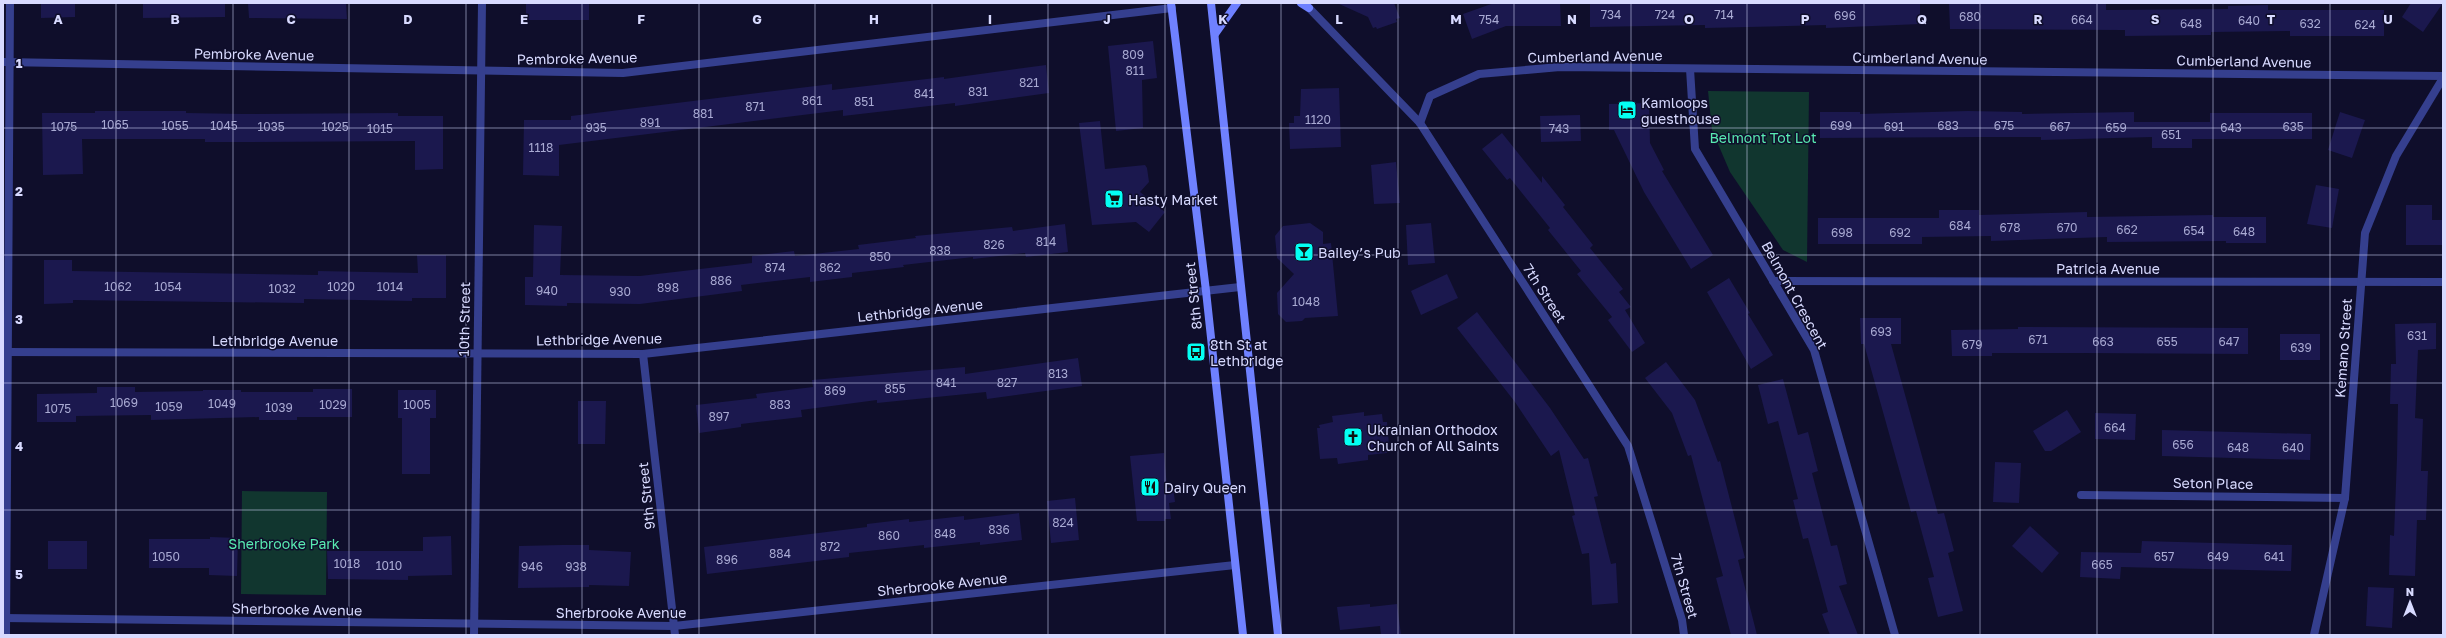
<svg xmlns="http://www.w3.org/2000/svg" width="2446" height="638" font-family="'Golos Text',sans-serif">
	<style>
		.green { fill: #11362f }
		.building { fill: #1b184e }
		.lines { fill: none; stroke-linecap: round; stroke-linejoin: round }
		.minor { stroke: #353f8e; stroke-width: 8 }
		.secondary { stroke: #6f81ff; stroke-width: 8 }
		.grid { fill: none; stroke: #d8daff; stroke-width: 1; stroke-opacity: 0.55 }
		.labels { text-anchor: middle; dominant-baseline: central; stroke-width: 3; stroke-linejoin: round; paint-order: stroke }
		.number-label { font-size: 12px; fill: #a9aad3 }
		.street-label { font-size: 14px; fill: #d8daff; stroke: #0f0e2b }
		.poi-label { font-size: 14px; fill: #d8daff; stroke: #0f0e2b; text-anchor: start }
		.park-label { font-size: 14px; fill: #58ebb1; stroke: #0f0e2b }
		.grid-label { font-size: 13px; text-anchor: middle; font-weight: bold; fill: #d8daff; stroke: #0f0e2b; stroke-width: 3; stroke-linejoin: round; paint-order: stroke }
	</style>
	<rect width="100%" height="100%" fill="#0f0e2b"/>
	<g class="green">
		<path d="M1708 91 1809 92 1807 262 1783 250 1730 172 1712 130Z"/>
		<path d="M242 491 327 492 326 595 241 594Z"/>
	</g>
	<g class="building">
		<path d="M41 3H75V17L41 18Z"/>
		<path d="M143 3H225V17L143 18Z"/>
		<path d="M248 3H346L347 19 249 18Z"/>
		<rect x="526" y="3" width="63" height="17"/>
		<path d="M1337 3H1394L1400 18 1396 19 1397 22 1377 29 1376 27 1373 28 1368 17Z"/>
		<path d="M1494 3H1560L1561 26H1506L1472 39 1463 14Z"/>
		<path d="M1590 3H1920V24L1826 28V25L1705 28V25L1590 27Z"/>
		<path d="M1949 3 2106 4V10L2228 9V6L2268 5V10H2384V36H2290V31L2211 32V35L2125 36V30L1950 29Z"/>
		<path d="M2411 3H2443L2423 32 2402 17Z"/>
		<path d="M1153 41 1157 78 1142 80 1143 128 1116 131 1108 46Z"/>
		<path d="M1046 65 1049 93 955 106V103L843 116V110L559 145V176L523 175 524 120H571V116L832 84V90L944 77V79Z"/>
		<path d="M1339 88 1341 147 1290 149 1289 123H1294V116H1300L1301 89Z"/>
		<path d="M1649 103 1650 143 1664 170 1662 171 1713 255 1691 269 1644 192 1614 130H1609V104Z"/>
		<path d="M95 111H186V113L243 114 398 113V116H443V169L415 170V141L252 142H205V139H82L83 174 43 175 42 113H95Z"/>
		<path d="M1968 111 2022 112V114L2134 112V122H2210V113H2312V139H2192V148H2152V137L2041 140V137H1982L1820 138V112H1860V114Z"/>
		<path d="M2340 112 2365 120 2352 158 2328 150Z"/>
		<path d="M1580 115 1581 141 1541 142 1540 116Z"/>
		<path d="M1100 121 1105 169 1145 165 1147 168 1149 182 1140 192 1165 212 1149 232 1136 222 1092 225 1079 123Z"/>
		<path d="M1502 133 1542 183V176L1565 205 1563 207 1593 245 1590 248 1623 289 1619 292 1631 307 1625 310 1645 343 1632 352 1608 320 1612 317 1577 274 1581 271 1548 230 1550 228 1510 178 1507 180 1482 149Z"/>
		<path d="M1396 162 1400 203 1374 204 1371 165Z"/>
		<path d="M2316 185 2339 189 2332 228 2307 224Z"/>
		<path d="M2406 205H2432V220H2443V245H2406Z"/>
		<path d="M1939 210H1979V215L2087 212V217L2213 215V217H2266V243H2226V241L2107 242V237L1991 241V236L1922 237V244H1818V218H1939Z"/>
		<path d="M1310 223 1323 232V244L1331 243 1338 316 1305 318 1302 321 1286 322 1278 314 1277 293 1294 274 1277 258 1275 236 1283 226Z"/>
		<path d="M1431 223 1435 263 1408 265 1406 225Z"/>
		<path d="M1065 224 1068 252 1026 257 1025 253 973 259V257L903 265 904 267 852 273V277L810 282V277L741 285 742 291 640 304 567 303V306L525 305V277H533L534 225 562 226 560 275 640 276 752 263V256L794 251 795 256 859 249 858 245 916 238 915 236 1012 227 1013 231Z"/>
		<path d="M417 255H446V298H412V301L304 299V303L73 300V303L44 304V260H72V271L318 275V271L418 273Z"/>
		<path d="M1447 274 1458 298 1421 315 1411 291Z"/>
		<path d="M1729 278 1750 313 1748 314 1773 355 1751 369 1707 292Z"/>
		<path d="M1477 312 1550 408 1584 459 1588 458 1598 496 1594 497 1611 564 1616 563 1618 603 1592 605 1589 553 1582 554 1572 516 1575 515 1559 450 1551 456 1515 402 1457 328Z"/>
		<path d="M1860 318H1901V344H1891L1938 514 1944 513 1954 551 1948 553 1963 611 1938 617 1928 578 1934 577 1916 511 1911 512 1864 344H1861Z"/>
		<path d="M2436 323V349L2418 350 2415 418 2423 419 2421 471H2428L2426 520H2417L2415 576 2389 575 2390 535 2394 536 2397 458 2398 404H2390L2391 364H2396L2395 324Z"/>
		<path d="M2018 327 2248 328V354L2083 353H1992V356H1952L1951 330 2018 329Z"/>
		<rect x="2280" y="334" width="40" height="26"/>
		<path d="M1078 358 1082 386 987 399 986 392 877 403V400L801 410 802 417 741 424V427L699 433 696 405 757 398 756 394 813 387 812 380 965 367V374Z"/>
		<path d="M1666 362 1695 400 1718 462 1720 461 1745 558 1738 560 1757 635H1731L1716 578 1723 576 1691 455 1688 456 1672 413 1645 378Z"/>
		<path d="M1783 379 1798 435 1808 432 1818 471 1812 473 1831 546 1837 545 1847 584 1839 586 1858 635H1830L1822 614 1828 612 1808 538 1803 539 1793 500 1798 499 1778 421 1768 424 1758 385Z"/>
		<path d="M97 387H135V392L203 391V390H241V392H313V389H352V417H297V420H259V417L151 420V415L76 416V422H37V394L97 393Z"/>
		<path d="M398 390H436V418H430V474H402V418H398Z"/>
		<path d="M578 401H606L605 444H578Z"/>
		<path d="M2067 410 2081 432 2051 451H2045L2033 431Z"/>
		<path d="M1364 412V416L1382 414 1383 422H1387L1389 445 1386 446 1387 453 1368 455V460L1338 464 1337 458 1320 459 1317 428H1320L1319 425 1333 422 1332 416Z"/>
		<path d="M2095 413 2136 414 2135 440 2095 439Z"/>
		<path d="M2162 430 2311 434 2310 460 2162 456Z"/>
		<path d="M1164 453 1167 488 1173 487 1175 502 1169 503 1171 519H1165V521H1137L1130 456Z"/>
		<path d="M1995 462 2021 463 2019 503 1993 502Z"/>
		<path d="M1075 498 1079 540 1051 543 1047 501Z"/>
		<path d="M1019 513 1022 540 980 545V542L924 548V545L849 553V557L707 574 704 547 867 527V524L909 519V522L964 516V520Z"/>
		<path d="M2030 526 2059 553 2042 573 2012 546Z"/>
		<path d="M451 536 452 575 408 576V580L328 579 327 551H423V537Z"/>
		<path d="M210 537 238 538 237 576 209 575V568H149V539H210Z"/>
		<rect x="48" y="541" width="39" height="28"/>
		<path d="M2142 541 2292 545 2291 571 2121 567 2120 579 2080 577 2081 552 2141 553Z"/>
		<path d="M562 545H589V550L631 552 629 586 589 585V587L518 588 519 546Z"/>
		<path d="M2368 587 2394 588 2392 628 2366 626Z"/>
		<path d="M1370 604V607L1397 604 1401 635H1381L1380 626 1340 630 1337 607Z"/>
	</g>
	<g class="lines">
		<g class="minor">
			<path d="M1309 8 1420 123 1628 446 1682 620 1684 635"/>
			<path d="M3 62 623 73 1172 8"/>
			<path d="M1690 69 1695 149 1814 350 1895 635"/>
			<path d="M1420 123 1430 96 1479 74 1560 67 2443 76"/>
			<path d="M1773 281 2443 282"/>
			<path d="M3 352 643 354 1240 287"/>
			<path d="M643 354 675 635"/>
			<path d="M2081 495 2345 498"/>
			<path d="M3 618 674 626 1235 565"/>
			<path d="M6 635 10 3"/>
			<path d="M474 635 482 3"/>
			<path d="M2314 635 2345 498 2365 233 2396 156 2443 78"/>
		</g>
		<g class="secondary">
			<path d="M1171 3 1206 291 1243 635"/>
			<path d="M1211 3 1278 635"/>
			<path d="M1301 3 1309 8"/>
			<path d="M1215 34 1237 3"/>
		</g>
	</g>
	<path class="grid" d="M116 3V635M233 3V635M349 3V635M466 3V635M582 3V635M699 3V635M815 3V635M932 3V635M1048 3V635M1165 3V635M1281 3V635M1398 3V635M1514 3V635M1631 3V635M1747 3V635M1864 3V635M1980 3V635M2097 3V635M2213 3V635M2330 3V635M3 128H2443M3 255H2443M3 383H2443M3 510H2443"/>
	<defs>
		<g id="hotel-square" transform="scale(1)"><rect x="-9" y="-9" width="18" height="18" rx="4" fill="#04fff3" stroke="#0f0e2b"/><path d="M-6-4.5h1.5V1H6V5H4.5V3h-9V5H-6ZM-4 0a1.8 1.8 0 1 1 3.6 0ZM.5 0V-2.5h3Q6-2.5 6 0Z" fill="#111"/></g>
		<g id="supermarket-square" transform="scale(1)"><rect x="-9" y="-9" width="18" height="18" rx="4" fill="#04fff3" stroke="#0f0e2b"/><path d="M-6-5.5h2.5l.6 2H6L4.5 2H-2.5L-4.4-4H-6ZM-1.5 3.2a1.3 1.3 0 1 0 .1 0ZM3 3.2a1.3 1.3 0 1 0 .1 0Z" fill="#111"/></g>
		<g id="bar-square" transform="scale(1)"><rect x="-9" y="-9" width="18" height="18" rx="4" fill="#04fff3" stroke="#0f0e2b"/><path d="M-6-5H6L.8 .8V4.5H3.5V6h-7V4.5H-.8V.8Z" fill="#111"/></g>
		<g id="bus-square" transform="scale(1)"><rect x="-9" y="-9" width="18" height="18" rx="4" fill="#04fff3" stroke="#0f0e2b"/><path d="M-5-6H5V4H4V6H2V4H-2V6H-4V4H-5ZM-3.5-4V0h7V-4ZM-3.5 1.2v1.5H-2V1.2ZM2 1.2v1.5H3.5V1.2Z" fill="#111"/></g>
		<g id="church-square" transform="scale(1)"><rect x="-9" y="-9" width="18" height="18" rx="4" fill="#04fff3" stroke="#0f0e2b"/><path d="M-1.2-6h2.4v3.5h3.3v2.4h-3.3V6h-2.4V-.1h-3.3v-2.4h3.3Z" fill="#111"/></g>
		<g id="restaurant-square" transform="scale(1)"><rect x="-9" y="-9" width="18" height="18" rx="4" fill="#04fff3" stroke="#0f0e2b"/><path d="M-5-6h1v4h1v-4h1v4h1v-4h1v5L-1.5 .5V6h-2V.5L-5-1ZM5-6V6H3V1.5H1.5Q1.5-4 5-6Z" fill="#111"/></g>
	</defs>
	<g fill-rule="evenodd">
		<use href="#hotel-square" x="1627" y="110"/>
		<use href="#supermarket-square" x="1114" y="199"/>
		<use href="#bar-square" x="1304" y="252"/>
		<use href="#bus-square" x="1196" y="352"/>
		<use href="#church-square" x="1353" y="437"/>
		<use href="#restaurant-square" x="1150" y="487"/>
	</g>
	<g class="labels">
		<g class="number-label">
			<text x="1611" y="14">734</text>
			<text x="1665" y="14">724</text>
			<text x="1724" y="14">714</text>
			<text x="1845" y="15">696</text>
			<text x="1970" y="16">680</text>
			<text x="1489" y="19">754</text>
			<text x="2082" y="19">664</text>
			<text x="2249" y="20">640</text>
			<text x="2191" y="23">648</text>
			<text x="2310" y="23">632</text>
			<text x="2365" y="24">624</text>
			<text x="1133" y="54">809</text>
			<text x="1135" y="70">811</text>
			<text x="1029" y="82">821</text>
			<text x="978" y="91">831</text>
			<text x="924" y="93">841</text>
			<text x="812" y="100">861</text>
			<text x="864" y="101">851</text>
			<text x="755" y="106">871</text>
			<text x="703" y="113">881</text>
			<text x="1318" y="119">1120</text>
			<text x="650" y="122">891</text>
			<text x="115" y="124">1065</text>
			<text x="175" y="125">1055</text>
			<text x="224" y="125">1045</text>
			<text x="1841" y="125">699</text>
			<text x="1948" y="125">683</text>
			<text x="2004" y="125">675</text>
			<text x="64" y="126">1075</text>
			<text x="271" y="126">1035</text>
			<text x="335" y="126">1025</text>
			<text x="1894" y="126">691</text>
			<text x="2060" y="126">667</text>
			<text x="2293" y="126">635</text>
			<text x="596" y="127">935</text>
			<text x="2116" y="127">659</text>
			<text x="2231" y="127">643</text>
			<text x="380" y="128">1015</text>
			<text x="1559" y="128">743</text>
			<text x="2171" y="134">651</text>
			<text x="541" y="147">1118</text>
			<text x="1960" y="225">684</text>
			<text x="2010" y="227">678</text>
			<text x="2067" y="227">670</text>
			<text x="2127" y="229">662</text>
			<text x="2194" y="230">654</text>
			<text x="2244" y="231">648</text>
			<text x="1842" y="232">698</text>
			<text x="1900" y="232">692</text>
			<text x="1046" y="241">814</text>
			<text x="994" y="244">826</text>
			<text x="940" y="250">838</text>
			<text x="880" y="256">850</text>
			<text x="775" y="267">874</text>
			<text x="830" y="267">862</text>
			<text x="721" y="280">886</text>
			<text x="118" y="286">1062</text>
			<text x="168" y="286">1054</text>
			<text x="341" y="286">1020</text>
			<text x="390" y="286">1014</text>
			<text x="668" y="287">898</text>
			<text x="282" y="288">1032</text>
			<text x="547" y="290">940</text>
			<text x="620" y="291">930</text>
			<text x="1306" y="301">1048</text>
			<text x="1881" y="331">693</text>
			<text x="2417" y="335">631</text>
			<text x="2038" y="339">671</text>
			<text x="2103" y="341">663</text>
			<text x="2167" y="341">655</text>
			<text x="2229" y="341">647</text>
			<text x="1972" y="344">679</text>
			<text x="2301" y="347">639</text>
			<text x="1058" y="373">813</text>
			<text x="946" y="382">841</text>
			<text x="1007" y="382">827</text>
			<text x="895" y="388">855</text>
			<text x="835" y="390">869</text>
			<text x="124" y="402">1069</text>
			<text x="222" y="403">1049</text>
			<text x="333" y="404">1029</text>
			<text x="417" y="404">1005</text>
			<text x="780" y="404">883</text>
			<text x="169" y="406">1059</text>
			<text x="279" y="407">1039</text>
			<text x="58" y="408">1075</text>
			<text x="719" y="416">897</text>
			<text x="2115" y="427">664</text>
			<text x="2183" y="444">656</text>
			<text x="2238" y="447">648</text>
			<text x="2293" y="447">640</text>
			<text x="1063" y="522">824</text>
			<text x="999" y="529">836</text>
			<text x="945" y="533">848</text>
			<text x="889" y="535">860</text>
			<text x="830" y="546">872</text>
			<text x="780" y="553">884</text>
			<text x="166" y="556">1050</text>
			<text x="2164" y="556">657</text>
			<text x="2218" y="556">649</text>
			<text x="2274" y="556">641</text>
			<text x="727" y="559">896</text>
			<text x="347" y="563">1018</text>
			<text x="2102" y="564">665</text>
			<text x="389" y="565">1010</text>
			<text x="532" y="566">946</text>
			<text x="576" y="566">938</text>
		</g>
		<g class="street-label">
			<text transform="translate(254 54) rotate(1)">Pembroke Avenue</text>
			<text transform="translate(1595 56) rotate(-1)">Cumberland Avenue</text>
			<text transform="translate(577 58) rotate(-1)">Pembroke Avenue</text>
			<text transform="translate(1920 58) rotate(1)">Cumberland Avenue</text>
			<text transform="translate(2244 61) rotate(1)">Cumberland Avenue</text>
			<text x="2108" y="268">Patricia Avenue</text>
			<text transform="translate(1545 293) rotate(57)">7th Street</text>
			<text transform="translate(1795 295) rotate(61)">Belmont Crescent</text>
			<text transform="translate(1193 296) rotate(-96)">8th Street</text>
			<text transform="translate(920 310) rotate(-6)">Lethbridge Avenue</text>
			<text transform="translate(464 319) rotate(-89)">10th Street</text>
			<text transform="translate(599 339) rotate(-1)">Lethbridge Avenue</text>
			<text x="275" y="340">Lethbridge Avenue</text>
			<text transform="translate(2343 348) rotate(-86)">Kemano Street</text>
			<text transform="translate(2213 483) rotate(1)">Seton Place</text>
			<text transform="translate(646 496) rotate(-96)">9th Street</text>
			<text transform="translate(942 584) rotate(-6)">Sherbrooke Avenue</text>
			<text transform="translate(1685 586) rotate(74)">7th Street</text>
			<text transform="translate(297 609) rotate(1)">Sherbrooke Avenue</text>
			<text x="621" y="612">Sherbrooke Avenue</text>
		</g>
		<g class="poi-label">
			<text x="1641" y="102">Kamloops<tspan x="1641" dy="16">guesthouse</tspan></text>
			<text x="1128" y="199">Hasty Market</text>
			<text x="1318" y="252">Bailey’s Pub</text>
			<text x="1210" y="344">8th St at<tspan x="1210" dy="16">Lethbridge</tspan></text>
			<text x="1367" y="429">Ukrainian Orthodox<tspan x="1367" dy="16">Church of All Saints</tspan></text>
			<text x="1164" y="487">Dairy Queen</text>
		</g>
		<g class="park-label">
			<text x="1763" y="137">Belmont Tot Lot</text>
			<text x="284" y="543">Sherbrooke Park</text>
		</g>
	</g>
	<g class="grid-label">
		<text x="58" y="24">A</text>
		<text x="175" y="24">B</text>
		<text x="291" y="24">C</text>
		<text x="408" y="24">D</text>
		<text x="524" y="24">E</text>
		<text x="641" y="24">F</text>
		<text x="757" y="24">G</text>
		<text x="874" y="24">H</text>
		<text x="990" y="24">I</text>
		<text x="1107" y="24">J</text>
		<text x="1223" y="24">K</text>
		<text x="1339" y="24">L</text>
		<text x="1456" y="24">M</text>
		<text x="1572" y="24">N</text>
		<text x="1689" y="24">O</text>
		<text x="1805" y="24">P</text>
		<text x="1922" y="24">Q</text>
		<text x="2038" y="24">R</text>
		<text x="2155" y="24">S</text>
		<text x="2271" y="24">T</text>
		<text x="2388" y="24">U</text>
		<text x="19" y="68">1</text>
		<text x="19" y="196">2</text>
		<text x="19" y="324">3</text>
		<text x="19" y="451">4</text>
		<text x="19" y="579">5</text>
	</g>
	<rect width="2446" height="638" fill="none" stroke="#d8daff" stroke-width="8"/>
	<g transform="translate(2410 602)" stroke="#0f0e2b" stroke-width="3" paint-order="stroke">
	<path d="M0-3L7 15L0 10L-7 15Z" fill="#d8daff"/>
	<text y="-6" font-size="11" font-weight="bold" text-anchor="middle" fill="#d8daff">N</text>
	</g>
</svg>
